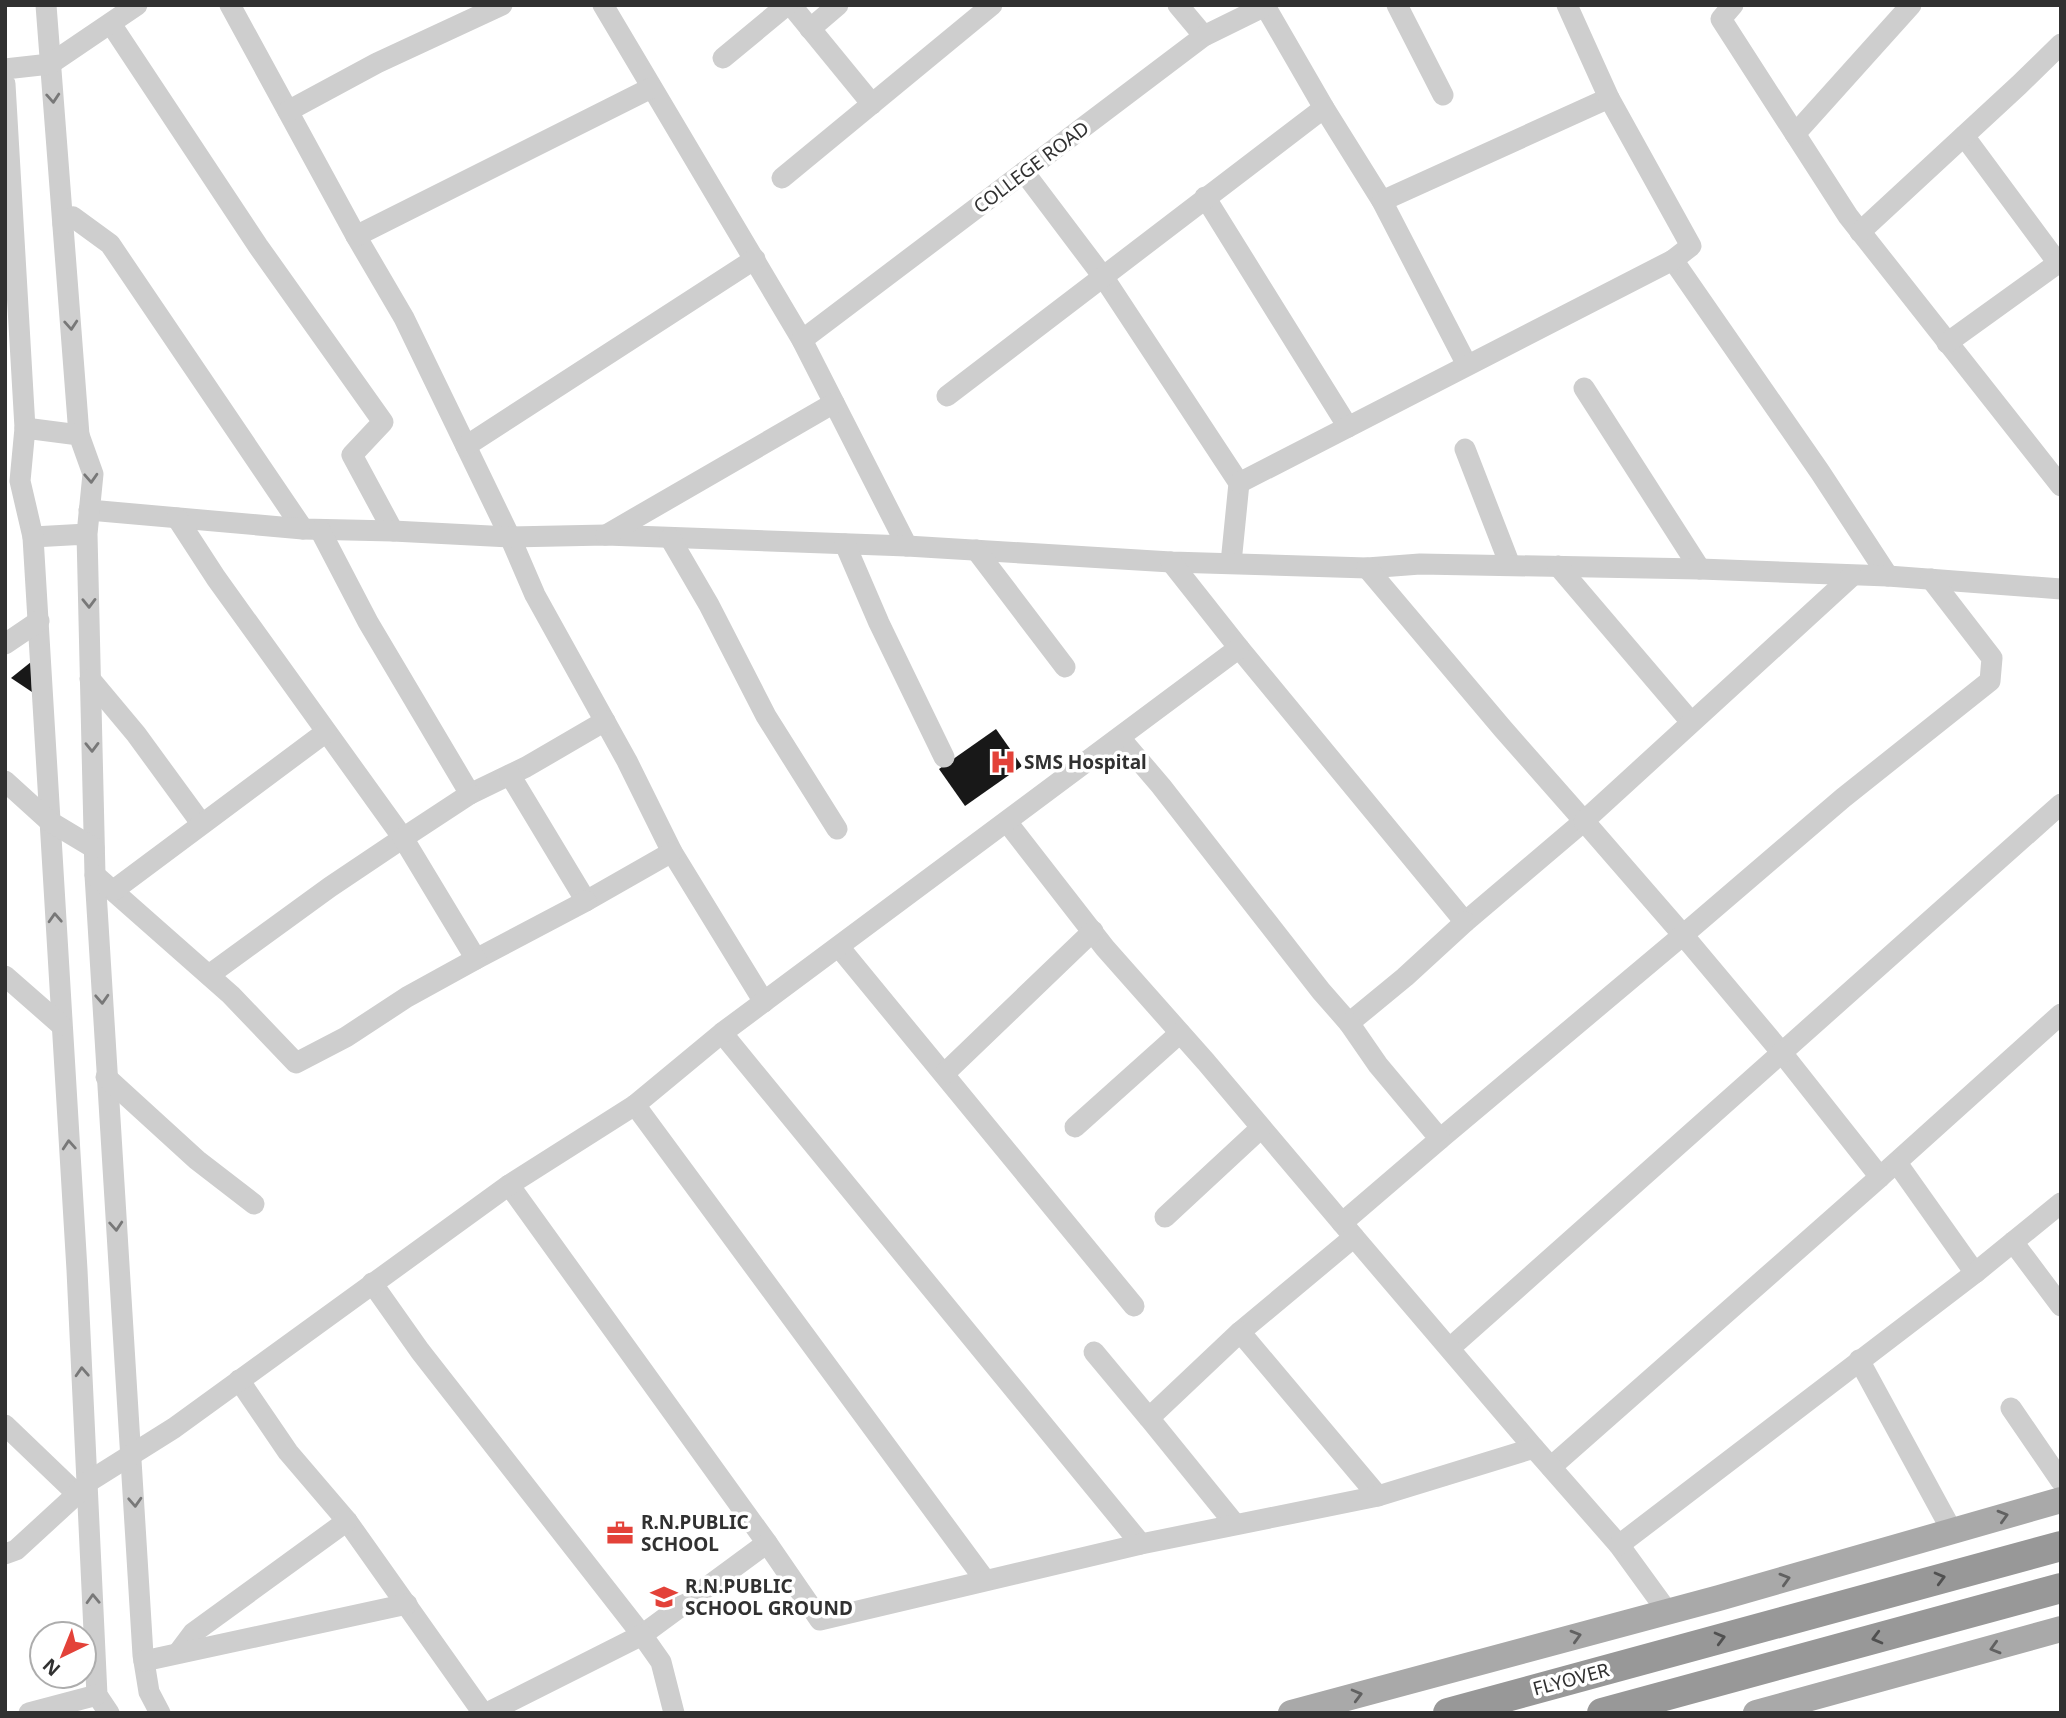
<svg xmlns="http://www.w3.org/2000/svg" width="2066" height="1718" font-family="'Noto Sans',sans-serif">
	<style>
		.building { fill: #181818 }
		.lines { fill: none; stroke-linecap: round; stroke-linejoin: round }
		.minor { stroke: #cecece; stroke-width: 21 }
		.major { stroke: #a9a9a9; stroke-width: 26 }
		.highway { stroke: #989898; stroke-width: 30 }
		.oneway { stroke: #787878 }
		.oneway2 { stroke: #616161 }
		.oneway3 { stroke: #505050 }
		.labels { text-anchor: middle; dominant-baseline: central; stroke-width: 7; stroke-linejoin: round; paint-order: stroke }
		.street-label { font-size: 19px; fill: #313131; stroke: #fff }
		.poi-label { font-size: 19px; font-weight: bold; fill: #313131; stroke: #fff; text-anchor: start }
	</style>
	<rect width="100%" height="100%" fill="#fff"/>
	<g class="building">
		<path d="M31 662 32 692 11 678Z"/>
		<path d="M996 729 1022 766 965 806 939 769Z"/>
	</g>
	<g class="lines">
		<g class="minor">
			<path d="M46 5 79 435"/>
			<path d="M230 5 356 236 404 318 510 537 535 595 627 761 672 852 764 1002"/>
			<path d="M603 5 802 340 907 546"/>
			<path d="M791 5 872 104"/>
			<path d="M1178 5 1204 36"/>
			<path d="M1397 5 1443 95"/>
			<path d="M1733 5 1721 19 1848 216 2061 486"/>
			<path d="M1265 6 1324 108 1382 201 1467 365"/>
			<path d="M111 24 258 246 383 422 352 455 393 531"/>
			<path d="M810 29 838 5"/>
			<path d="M723 58 787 5"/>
			<path d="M5 69 50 64 137 5"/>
			<path d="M5 84 25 428"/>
			<path d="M288 111 377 63 502 5"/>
			<path d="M1795 134 1911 5"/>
			<path d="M1964 136 2058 263"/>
			<path d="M1024 172 1104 278 1239 483 1231 563"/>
			<path d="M782 178 992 5"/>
			<path d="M1205 197 1348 427"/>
			<path d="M1382 201 1609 98"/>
			<path d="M63 224 73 217 110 244 303 529"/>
			<path d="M1860 232 2019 85 2061 44"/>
			<path d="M356 236 651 88"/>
			<path d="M1673 260 1820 472 1888 576"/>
			<path d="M802 340 1204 36 1267 5"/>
			<path d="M1947 343 2061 261"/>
			<path d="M1584 388 1700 569"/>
			<path d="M947 396 1324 108"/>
			<path d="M466 446 755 259"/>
			<path d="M1465 449 1510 565"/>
			<path d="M1239 483 1673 260 1691 246 1609 98 1567 5"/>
			<path d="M89 510 303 529 393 531 510 537 606 535 907 546 1171 562 1367 568 1420 564 1700 569 1888 576 2061 589"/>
			<path d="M177 518 216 578 403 838 330 887 209 975"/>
			<path d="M320 530 368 622 470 794 526 767 605 721"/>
			<path d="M87 534 33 537 20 481 25 428 79 435 93 474 87 534 95 875 143 1655 149 1692 160 1713"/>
			<path d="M606 535 834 403"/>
			<path d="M33 537 77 1270 97 1695 109 1713"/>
			<path d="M670 538 709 605 766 716 837 829"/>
			<path d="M845 544 879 623 944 757"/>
			<path d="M976 550 1065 667"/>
			<path d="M1171 562 1239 648 1465 922 1584 821 1503 729 1367 568"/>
			<path d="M1558 566 1691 722"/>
			<path d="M1852 576 1584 821 1683 935 1843 798 1990 681 1992 658 1931 579"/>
			<path d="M5 644 39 621"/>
			<path d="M90 679 136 734 201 823"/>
			<path d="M1120 738 1161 786 1321 991 1349 1023 1405 977 1465 922"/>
			<path d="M510 775 586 901 672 852"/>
			<path d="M5 781 49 821 94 848"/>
			<path d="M470 794 403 838 476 959 586 901"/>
			<path d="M1007 822 1105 948 1206 1062 1354 1237"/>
			<path d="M95 875 231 995 296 1063 346 1037 407 997 476 959"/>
			<path d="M114 890 326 732"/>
			<path d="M839 947 1134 1306"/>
			<path d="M5 976 61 1025"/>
			<path d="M722 1033 1141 1544"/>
			<path d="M944 1074 1093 931"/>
			<path d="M106 1077 197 1160 254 1204"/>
			<path d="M635 1105 985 1580"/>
			<path d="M1075 1127 1180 1033"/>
			<path d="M1440 1139 1683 935 1782 1053 1880 1177 2061 1014"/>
			<path d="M1897 1163 1975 1273"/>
			<path d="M1165 1217 1261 1128"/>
			<path d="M1342 1223 1440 1139 1378 1065 1349 1023"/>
			<path d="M2013 1242 2061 1306"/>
			<path d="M372 1283 420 1351 642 1635 767 1543 509 1185"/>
			<path d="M1450 1348 2061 804"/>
			<path d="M1094 1352 1149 1418"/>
			<path d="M1859 1360 1952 1531"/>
			<path d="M239 1380 288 1452 347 1521 483 1713"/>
			<path d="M2011 1408 2061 1481"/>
			<path d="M5 1425 77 1494"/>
			<path d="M1551 1467 1880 1177"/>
			<path d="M1378 1496 1240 1332 1354 1237 1534 1448"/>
			<path d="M1235 1524 1149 1418 1240 1332"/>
			<path d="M767 1543 820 1620 1141 1544 1378 1496 1534 1448 1619 1545 1667 1611"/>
			<path d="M1619 1545 1975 1273 2061 1203"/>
			<path d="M5 1554 16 1550 77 1494 88 1482 174 1428 509 1185 635 1105 722 1033 1239 648"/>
			<path d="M178 1653 193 1633 347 1521"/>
			<path d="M144 1661 407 1604"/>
			<path d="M29 1713 97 1695"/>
			<path d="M487 1713 642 1635 661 1662 674 1713"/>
		</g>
		<g class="major">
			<path d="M1291 1713 1719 1598 2061 1500"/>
			<path d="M1756 1713 2061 1629"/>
		</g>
		<g class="highway">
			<path d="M1448 1713 2061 1546"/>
			<path d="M1602 1713 2061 1588"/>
		</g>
	</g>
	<defs><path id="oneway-chevron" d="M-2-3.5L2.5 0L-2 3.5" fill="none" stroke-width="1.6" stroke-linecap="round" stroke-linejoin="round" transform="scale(1.75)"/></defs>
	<g class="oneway">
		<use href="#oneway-chevron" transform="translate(53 98) rotate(86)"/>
		<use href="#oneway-chevron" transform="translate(71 325) rotate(86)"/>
		<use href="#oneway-chevron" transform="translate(91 478) rotate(87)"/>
		<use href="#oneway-chevron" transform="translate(89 603) rotate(89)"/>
		<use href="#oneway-chevron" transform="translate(92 747) rotate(89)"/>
		<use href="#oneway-chevron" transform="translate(55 918) rotate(-93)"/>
		<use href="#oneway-chevron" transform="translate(102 999) rotate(87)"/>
		<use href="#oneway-chevron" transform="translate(69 1145) rotate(-94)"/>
		<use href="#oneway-chevron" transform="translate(116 1226) rotate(86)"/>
		<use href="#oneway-chevron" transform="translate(82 1372) rotate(-93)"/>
		<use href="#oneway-chevron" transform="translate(135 1502) rotate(87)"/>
		<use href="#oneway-chevron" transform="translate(93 1599) rotate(-92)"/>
	</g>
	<g class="oneway2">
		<use href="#oneway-chevron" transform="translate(2003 1516) rotate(-16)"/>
		<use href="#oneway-chevron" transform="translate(1785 1579) rotate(-16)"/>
		<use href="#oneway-chevron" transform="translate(1576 1636) rotate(-16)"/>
		<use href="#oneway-chevron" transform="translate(1995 1648) rotate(164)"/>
		<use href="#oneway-chevron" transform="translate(1357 1695) rotate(-15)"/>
	</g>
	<g class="oneway3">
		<use href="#oneway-chevron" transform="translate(1940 1578) rotate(-15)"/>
		<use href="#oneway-chevron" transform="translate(1720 1638) rotate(-15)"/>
		<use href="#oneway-chevron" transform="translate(1877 1638) rotate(165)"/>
	</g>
	<defs>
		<g id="hospital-bare" transform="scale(2.1)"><path d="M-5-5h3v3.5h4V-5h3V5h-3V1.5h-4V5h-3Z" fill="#e34239" stroke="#fff" stroke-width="2.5" paint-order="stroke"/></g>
		<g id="office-bare" transform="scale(2.1)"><path d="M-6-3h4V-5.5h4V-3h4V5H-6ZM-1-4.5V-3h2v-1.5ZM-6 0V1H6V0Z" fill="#e34239" stroke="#fff" stroke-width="2.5" paint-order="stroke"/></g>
		<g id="school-bare" transform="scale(2.1)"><path d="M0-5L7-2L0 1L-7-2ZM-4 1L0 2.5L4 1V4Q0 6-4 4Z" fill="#e34239" stroke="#fff" stroke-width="2.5" paint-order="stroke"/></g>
	</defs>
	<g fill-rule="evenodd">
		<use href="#hospital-bare" x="1003" y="762"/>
		<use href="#office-bare" x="620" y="1533"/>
		<use href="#school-bare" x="664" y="1597"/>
	</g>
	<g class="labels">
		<g class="street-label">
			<text transform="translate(1031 167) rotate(-37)">COLLEGE ROAD</text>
			<text transform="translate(1571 1679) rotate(-15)">FLYOVER</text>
		</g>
		<g class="poi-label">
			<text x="1024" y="762">SMS Hospital</text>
			<text x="641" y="1522">R.N.PUBLIC<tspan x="641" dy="22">SCHOOL</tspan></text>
			<text x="685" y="1586">R.N.PUBLIC<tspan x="685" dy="22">SCHOOL GROUND</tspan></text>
		</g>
	</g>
	<rect width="2066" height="1718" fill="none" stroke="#313131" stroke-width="14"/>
	<g transform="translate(63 1655) rotate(223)"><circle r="33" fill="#ffffff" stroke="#adadad" stroke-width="2"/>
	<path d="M0-5L12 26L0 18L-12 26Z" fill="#e34239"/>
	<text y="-10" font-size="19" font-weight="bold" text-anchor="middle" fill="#313131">N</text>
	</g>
</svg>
